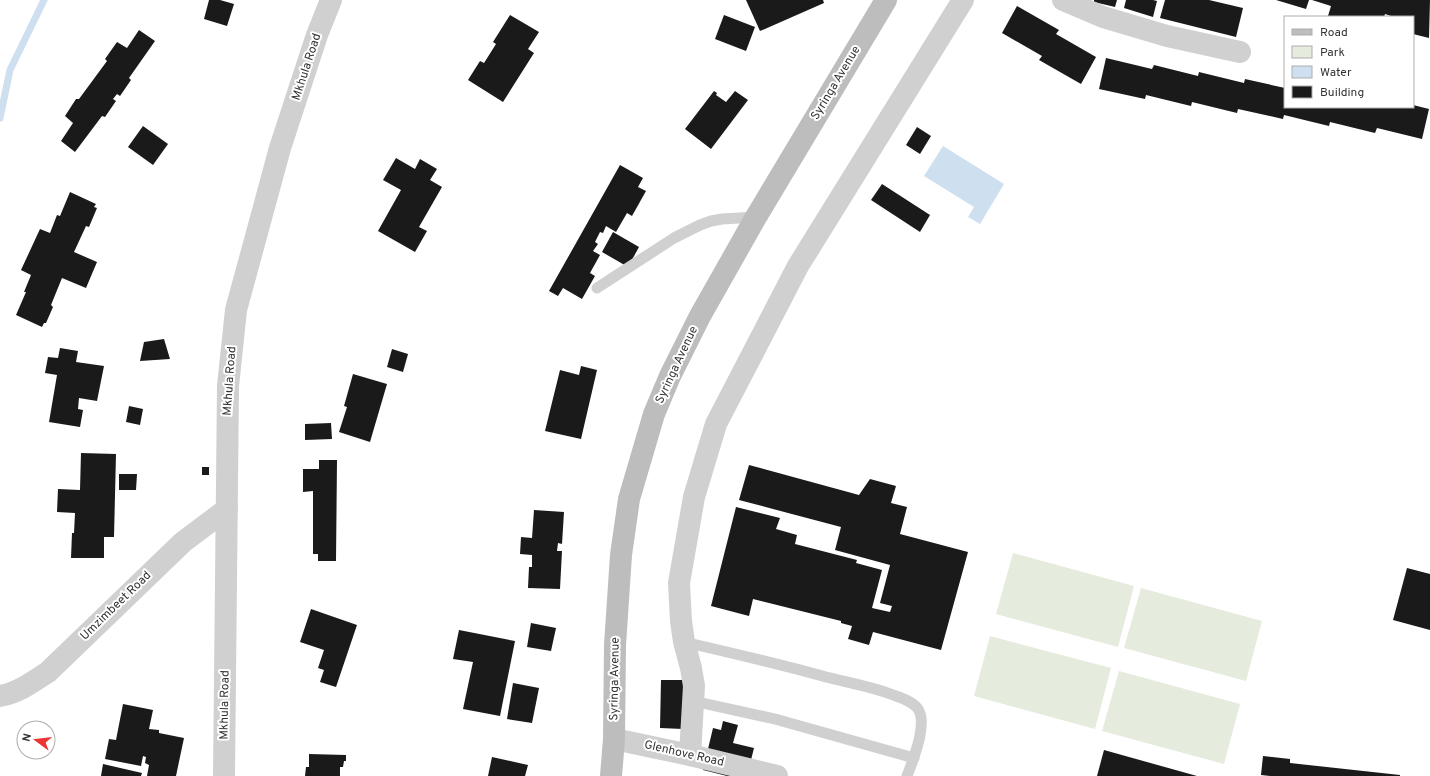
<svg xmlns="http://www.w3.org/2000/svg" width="1430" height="776" font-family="Overpass,sans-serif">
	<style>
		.green { fill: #e5ecde }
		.water { fill: #cedfef }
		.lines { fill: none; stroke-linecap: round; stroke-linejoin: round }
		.stream { stroke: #cedfef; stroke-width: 7 }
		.building { fill: #1a1a1a }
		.lane { stroke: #d0d0d0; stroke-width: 11 }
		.street { stroke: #d0d0d0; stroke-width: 22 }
		.secondary { stroke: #bdbdbd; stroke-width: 22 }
		.labels { text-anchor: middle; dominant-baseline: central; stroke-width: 4; stroke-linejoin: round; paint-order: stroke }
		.street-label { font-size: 12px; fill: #333; stroke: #fff }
	</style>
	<rect width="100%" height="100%" fill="#fff"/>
	<g class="green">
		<path d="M1013 553 1134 586 1118 647 996 614Z"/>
		<path d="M1141 588 1262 621 1246 681 1124 648Z"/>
		<path d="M990 636 1111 668 1095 729 974 696Z"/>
		<path d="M1119 671 1240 704 1224 764 1102 731Z"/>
	</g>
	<path class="water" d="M943 146 1004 184 980 224 968 217 974 207 924 176Z"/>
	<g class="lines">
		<path class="stream" d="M0 118 10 70 44 0"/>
	</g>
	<g class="building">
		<path d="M209 0H220L234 4 227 26 204 19Z"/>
		<path d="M746 0H823L824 3 760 31Z"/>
		<path d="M1094 0H1117L1115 7 1094 2Z"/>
		<path d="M1126 0H1153L1157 1 1153 17 1124 8Z"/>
		<path d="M1165 0H1209L1243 8 1236 37 1160 18Z"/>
		<path d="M1276 0H1309L1306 9Z"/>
		<path d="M1312 0H1430L1429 38 1413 34V17H1394L1385 14 1384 17H1330L1328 16 1331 6Z"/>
		<path d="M1017 6 1059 30 1056 34 1096 57 1081 84 1039 60 1042 56 1002 33Z"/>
		<path d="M510 15 539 32 528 49 534 53 503 102 468 80 480 61 484 63 496 44 493 42Z"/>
		<path d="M724 15 755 27 746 51 715 39Z"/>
		<path d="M139 30 155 41 129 78 131 80 120 96 117 94 113 99 116 101 105 117 102 116 75 152 61 141 73 123 65 116 76 99H79L107 61 105 59 117 42 127 48Z"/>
		<path d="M1106 58 1152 69 1154 65 1198 76 1199 72 1244 83 1245 79 1285 88V107H1413V105L1429 109 1422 139 1377 128 1375 133 1330 122 1329 126 1284 115 1283 119 1238 109 1237 113 1192 102 1191 106 1146 95 1145 99 1099 89Z"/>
		<path d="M714 91 717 93 716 95 726 102 735 91 748 100 711 149 685 129Z"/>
		<path d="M143 126 168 144 153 165 128 147Z"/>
		<path d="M917 127 931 136 920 154 906 145Z"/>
		<path d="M396 158 415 169 420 159 437 169 430 180 442 187 419 227 427 231 415 252 378 231 401 190 383 180Z"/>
		<path d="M620 165 643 178 638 187 646 191 632 216 627 213 616 232 606 226 603 233 600 232 595 242 598 244 593 251 600 255 590 273 595 276 582 299 563 288 558 296 549 291Z"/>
		<path d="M882 184 930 215 920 232 871 200Z"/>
		<path d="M70 192 96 204 94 207 97 208 89 227 86 226 74 252 97 262 86 288 62 278 51 305 53 307 46 323H44L42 327 16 315 26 292H24L31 275 21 270 40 229 50 233 57 215 60 216Z"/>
		<path d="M613 232 639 247 628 267 602 252Z"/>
		<path d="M164 339 170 359 140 361 144 342Z"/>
		<path d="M60 348 78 351 76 362 104 366 97 401 79 398 78 409 83 410 80 427 49 422 57 375 45 373 48 357 58 358Z"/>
		<path d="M392 349 408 354 403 372 387 367Z"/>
		<path d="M581 366 597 370 581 439 545 431 560 370 579 375Z"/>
		<path d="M353 374 387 384 370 442 339 432 347 407 344 406Z"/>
		<path d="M129 406 143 409 140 425 126 422Z"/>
		<path d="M331 423 332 439 305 440V424Z"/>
		<path d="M81 453 116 454 114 537H104V558H71L72 533H74L75 513 57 512 58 489 80 490Z"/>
		<path d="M319 460H337L336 561H318V554H313V491L303 492V469H319Z"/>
		<path d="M749 465 859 495 870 479 896 486 891 503 907 507 900 534 968 552 941 650 873 632 869 645 848 639 852 626 841 623V621L753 599 749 616 711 606 736 507 780 518 776 529 797 535 795 544 857 560 856 563 882 570 872 608 890 612 892 606 880 603 890 565 835 550 841 527 739 500Z"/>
		<rect x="202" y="467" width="7" height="8"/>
		<path d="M119 474H137L136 490H119Z"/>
		<path d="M534 510 564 512 562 544 558 543 557 551H562L560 589 528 588 529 567H532V555L520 554 521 537 532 538Z"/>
		<path d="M1407 568 1430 574V630L1393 620Z"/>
		<path d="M311 609 357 625 336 687 320 682 324 670 318 668 324 650 300 642Z"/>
		<path d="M531 623 556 628 551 651 527 647Z"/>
		<path d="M459 630 515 641 500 716 463 709 473 662 453 659Z"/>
		<path d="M661 680H684L683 729 660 728Z"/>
		<path d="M513 683 539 688 532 723 507 719Z"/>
		<path d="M123 704 153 710 149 729 159 730V733L184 738 176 776H147L149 765 145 763 146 757 143 756 141 766 105 759 109 739 116 740Z"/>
		<path d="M723 721 738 725 733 743 754 748 747 776H727L703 770 713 728 721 730Z"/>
		<path d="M1104 750 1197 776H1097Z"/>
		<path d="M309 754 346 755V761H344L343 767H340V776H305L306 767H309Z"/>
		<path d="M1263 756 1290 759V763L1400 775V776H1270L1261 775Z"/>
		<path d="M492 757 528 765 525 776H488Z"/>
		<path d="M103 764 142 773 141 776H101Z"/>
	</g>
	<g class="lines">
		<g class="lane">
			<path d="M597 288 674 238 700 225 711 221 722 219 756 217"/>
			<path d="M684 642C732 653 779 664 826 677 846 682 866 686 885 692 895 696 912 700 918 709 928 724 913 760 907 776"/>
			<path d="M693 701 775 719 914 758"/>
		</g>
		<g class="street">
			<path d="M1063 0 1103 17 1167 36 1240 52"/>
			<path d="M0 696C18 693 33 682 48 672L183 542 227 509"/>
			<path d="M614 739 690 755 777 776"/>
			<path d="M690 755 694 686 691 668 684 642 681 621 679 583 694 497 716 424 798 266 963 0"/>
			<path d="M224 776 228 386 236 310 280 148 317 35 331 0"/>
		</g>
		<path class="secondary" d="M611 776 614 739 615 645 621 555 629 499 654 414 670 376 700 316 756 217 886 0"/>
	</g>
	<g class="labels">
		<g class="street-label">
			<text transform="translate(307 67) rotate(-72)">Mkhula Road</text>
			<text transform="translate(836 83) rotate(-59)">Syringa Avenue</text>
			<text transform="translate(677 365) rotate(-65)">Syringa Avenue</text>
			<text transform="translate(230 381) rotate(-86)">Mkhula Road</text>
			<text transform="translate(116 606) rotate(-44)">Umzimbeet Road</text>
			<text transform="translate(615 679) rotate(-89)">Syringa Avenue</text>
			<text transform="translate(225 705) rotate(-89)">Mkhula Road</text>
			<text transform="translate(684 754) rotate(13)">Glenhove Road</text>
		</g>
	</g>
	<rect x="1284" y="16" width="130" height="92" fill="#ffffff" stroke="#adadad"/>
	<rect x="1292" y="29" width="20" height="6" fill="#bdbdbd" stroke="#adadad"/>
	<text x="1320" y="36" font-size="12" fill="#333333">Road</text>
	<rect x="1292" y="46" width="20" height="12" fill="#e5ecde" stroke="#adadad"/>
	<text x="1320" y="56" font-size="12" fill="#333333">Park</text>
	<rect x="1292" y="66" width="20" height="12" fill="#cedfef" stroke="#adadad"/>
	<text x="1320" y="76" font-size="12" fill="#333333">Water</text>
	<rect x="1292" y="86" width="20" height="12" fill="#1a1a1a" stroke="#adadad"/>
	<text x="1320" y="96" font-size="12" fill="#333333">Building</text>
	<g transform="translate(36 740) rotate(285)"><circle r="19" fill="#ffffff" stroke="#adadad"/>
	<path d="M0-3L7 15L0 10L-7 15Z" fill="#ec3433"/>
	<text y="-6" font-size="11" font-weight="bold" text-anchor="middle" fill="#333333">N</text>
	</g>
</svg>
